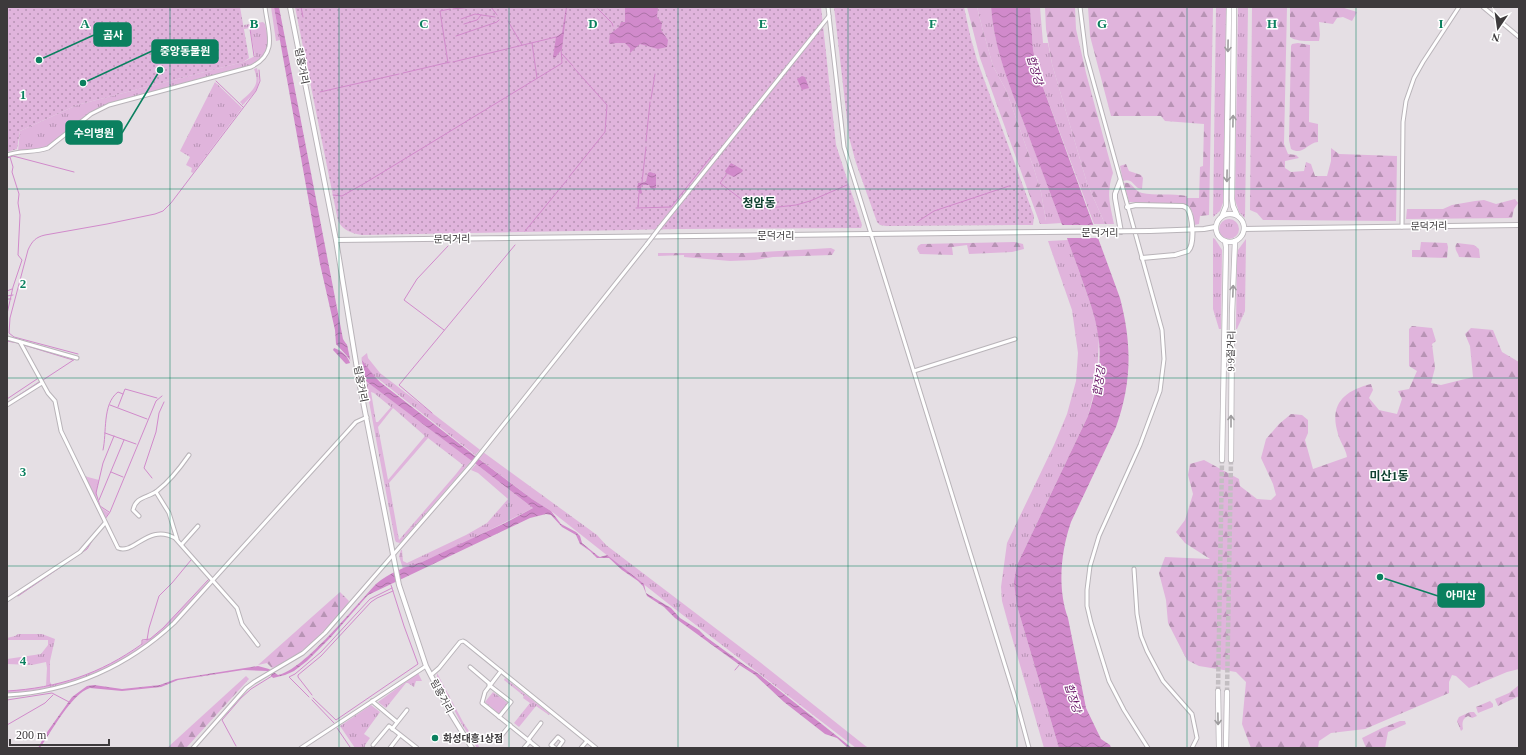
<svg xmlns="http://www.w3.org/2000/svg" width="1526" height="755" font-family="'Times New Roman','Noto Sans KR',serif">
	<style>
		.grass { fill: url(#grass-tufts); fill-rule: evenodd }
		.forest { fill: url(#forest-firs) }
		.park { fill: url(#park-dots) }
		.water { fill: url(#water-waves) }
		.pier { fill: #e5dfe4 }
		.lines { fill: none; stroke-linecap: round; stroke-linejoin: round }
		.stream { stroke: #d18acb; stroke-width: 1 }
		.highway-tunnel { stroke: #c3bec2; stroke-width: 4.5; stroke-dasharray: 4.5 2; stroke-linecap: butt }
		.minor-casing { stroke: #b9b4b9; stroke-width: 5 }
		.major-casing { stroke: #b9b4b9; stroke-width: 6 }
		.highway-casing { stroke: #b9b4b9; stroke-width: 6 }
		.minor { stroke: #fff; stroke-width: 3 }
		.major { stroke: #fff; stroke-width: 4 }
		.highway { stroke: #fff; stroke-width: 4.5 }
		.minor-bridge-casing { stroke: #b9b4b9; stroke-width: 5; stroke-linecap: butt }
		.major-bridge-casing { stroke: #b9b4b9; stroke-width: 6; stroke-linecap: butt }
		.minor-bridge { stroke: #fff; stroke-width: 3 }
		.major-bridge { stroke: #fff; stroke-width: 4 }
		.oneway { stroke: #9e9c9e }
		.grid { fill: none; stroke: #0b805f; stroke-width: 1; stroke-opacity: 0.55 }
		.poi-dot { fill: #0b805f; stroke: #fff; stroke-width: 1.5 }
		.labels { text-anchor: middle; dominant-baseline: central; stroke-width: 3; stroke-linejoin: round; paint-order: stroke }
		.street-label { font-size: 10px; fill: #3d3a3c; stroke: #fff }
		.poi-label { font-size: 10px; font-weight: bold; fill: #3d3a3c; stroke: #fff; text-anchor: start }
		.water-label { font-size: 11px; font-style: italic; fill: #640f62; stroke: #fff }
		.quarter-label { font-size: 12px; font-weight: bold; fill: #0f4030; stroke: #fff }
		.grid-label { font-size: 13px; text-anchor: middle; font-weight: bold; fill: #0b805f; stroke: #fff; stroke-width: 3; stroke-linejoin: round; paint-order: stroke }
		.leader { fill: none; stroke: #0b805f; stroke-width: 1.5 }
		.callout-dot { fill: #0b805f; stroke: #fff; stroke-width: 1.5 }
		.callout { fill: #0b805f; stroke: #0b805f; stroke-width: 1.5 }
		.callout-label { font-size: 11px; text-anchor: middle; font-weight: bold; fill: #fff }
	</style>
	<defs>
		<pattern id="grass-tufts" width="24" height="20" patternUnits="userSpaceOnUse"><rect width="24" height="20" fill="#e0b4dc"/><path d="M3 7l-1-3M5 7V3M7 7l1-3M15 17l-1-3M17 17v-4M19 17l1-3" fill="none" stroke="#b793b4"/></pattern>
		<pattern id="forest-firs" width="22" height="20" patternUnits="userSpaceOnUse"><rect width="22" height="20" fill="#e0b4dc"/><path d="M5 1l3.5 6h-7zM16 11l3.5 6h-7z" fill="#b793b4"/></pattern>
		<pattern id="park-dots" width="8" height="8" patternUnits="userSpaceOnUse"><rect width="8" height="8" fill="#e0b4dc"/><path d="M2 2h.1M6 6h.1" fill="none" stroke="#b793b4" stroke-width="1.8" stroke-linecap="round"/></pattern>
		<pattern id="water-waves" width="16" height="10" patternUnits="userSpaceOnUse"><rect width="16" height="10" fill="#d18acb"/><path d="M0 5q4-4 8 0t8 0" fill="none" stroke="#ab72a6"/></pattern>
	</defs>
	<rect width="100%" height="100%" fill="#e5dfe4"/>
	<g class="grass">
		<path d="M271 7H274L280 40 276 41Z"/>
		<path d="M977 7H991C994 47 1009 84 1023 121 1036 155 1049 189 1062 223L1046 224V221L1041 192 1034 169 1006 90 993 66 982 27Z"/>
		<path d="M1030 7H1040L1043 43H1048L1052 64 1087 183 1105 224H1094L1041 82 1033 50Z"/>
		<path d="M1216 7H1226L1224 200 1220 211 1213 217Z"/>
		<path d="M1238 7H1248L1245 218 1239 212 1235 200Z"/>
		<path d="M263 22 265 24C270 47 273 54 250 66L107 104 89 114 47 147 40 150 18 151 20 131 77 105 243 62 255 56 250 28 244 29V25Z"/>
		<path d="M257 68C262 88 256 91 243 105L240 102C252 91 261 86 254 69Z"/>
		<path d="M215 82 242 108 193 173 191 172 192 168 186 165 190 157 180 151Z"/>
		<circle cx="1229" cy="229" r="10"/>
		<path d="M1213 238 1215 239 1222 250 1221 329H1219L1213 309Z"/>
		<path d="M1246 239 1245 311 1237 329H1236L1237 255 1238 250Z"/>
		<path d="M1068 240 1093 311 1099 336 1097 380 1088 416 1017 565V606L1059 748H1044L1011 634 1002 601 1001 587 1007 543 1054 445 1067 414 1076 381 1078 353 1072 310 1048 241Z"/>
		<path d="M367 353 368 358 380 373 479 449 480 450 475 455 372 374 362 360 361 358Z"/>
		<path d="M367 382 472 460 400 543 396 542 395 540 367 391ZM371 392 374 393 391 407 378 422H376ZM393 408 425 436 388 480 378 427ZM428 438 463 465 456 474 399 540 389 483Z"/>
		<path d="M483 452 597 535 606 545 756 659 868 748H856L675 609 551 511 532 499 478 458Z"/>
		<path d="M476 464 533 508 468 541 422 562 403 569 399 556 401 550H402L403 561 407 563 466 535 487 523 508 499 478 473 471 470Z"/>
		<path d="M84 476 99 480C95 495 94 505 109 513L104 519Z"/>
		<path d="M210 579 211 580C192 602 173 626 149 643 108 674 58 690 7 693V691C59 688 99 674 142 645L143 641 150 639 163 628Z"/>
		<path d="M18 634H42L55 639 50 661V682L52 685 46 686 47 668 46 662 32 665 7 664V659L41 654 48 645V640H7V638L15 636Z"/>
		<path d="M418 673 422 681H416L414 687 408 683H406L386 708 378 702Z"/>
		<path d="M437 673 463 722 480 748H477L461 723 437 677Z"/>
		<path d="M505 678 550 714 549 715 536 706 519 727 514 723 530 703 523 698 524 696 504 680Z"/>
		<path d="M493 692 508 703 500 713H498L485 702Z"/>
		<path d="M371 705 380 712 364 734 370 738 365 745V748H355L340 726Z"/>
	</g>
	<g class="forest">
		<path d="M967 7H977L982 27 993 66 1006 90 1034 169 1041 192 1046 221V224H1040L980 58Z"/>
		<path d="M1045 7H1075L1076 29 1086 73 1113 173C1106 194 1110 203 1114 224H1105L1087 183 1052 64 1046 29Z"/>
		<path d="M1088 7H1213L1209 215 1200 216 1199 224 1194 225C1193 215 1194 209 1185 205L1129 202 1124 183C1132 181 1134 191 1142 193 1154 196 1172 193 1187 196V198H1199L1200 167 1203 166 1204 124 1165 121 1161 116H1111L1090 36Z"/>
		<path d="M1252 7H1287L1284 144 1288 154 1296 155 1299 158 1285 161V168L1291 172 1304 171 1306 162 1311 164 1315 176H1327L1331 161V148L1339 154 1397 156 1396 221 1263 220 1257 213 1250 210Z"/>
		<path d="M1290 7H1341L1357 12 1352 21 1343 17 1337 18 1333 24 1319 22 1320 35 1319 41C1310 41 1297 42 1290 37Z"/>
		<path d="M1298 43 1310 45 1309 122 1318 124V142C1307 143 1303 156 1291 149L1289 140 1291 46 1292 44Z"/>
		<path d="M1126 164 1129 171 1141 175 1143 178 1142 189 1138 188C1133 184 1131 178 1123 181L1120 166Z"/>
		<path d="M1515 199 1518 203 1514 209 1512 218 1406 219 1407 209H1443L1452 205 1475 201 1484 200 1496 204Z"/>
		<path d="M1015 242 1023 244 1024 249 1012 252 969 254 967 245 952 247 953 255 920 254 917 249 918 246 921 244Z"/>
		<path d="M1421 242 1447 243 1448 247 1447 258 1412 257V250H1420Z"/>
		<path d="M1457 243 1474 245 1479 249 1480 258 1459 257C1458 252 1453 249 1457 243Z"/>
		<path d="M831 248 835 250 832 255 773 257 755 260 730 261 684 257V255L658 256V253H746Z"/>
		<path d="M1412 326 1432 328 1436 341 1432 344 1435 368 1431 383 1441 385 1473 377 1470 346 1465 334 1471 328 1493 330 1502 352 1519 362V669L1507 672 1469 688 1456 676 1452 675 1449 682V693L1365 729 1331 733 1319 741 1318 748H1251L1242 724 1246 682 1236 672 1199 666 1187 660 1168 623 1166 600 1159 573 1165 557 1210 559 1185 543 1176 532 1185 520 1193 494 1188 475 1190 464 1204 460 1239 479 1240 486 1257 499 1271 500 1276 495 1273 484 1261 458 1266 439 1279 424 1291 414 1302 415 1308 420V433L1305 440 1313 469 1347 457C1346 449 1340 442 1338 434 1329 405 1343 391 1371 384L1373 390 1369 398 1379 410 1397 414 1402 399 1398 391 1409 389 1417 371 1409 366V329Z"/>
		<path d="M340 592 349 601C346 607 340 612 335 618 318 638 298 658 272 668L267 663 258 665Z"/>
		<path d="M246 676 249 679 186 748H167Z"/>
		<path d="M1519 685V696L1498 706 1495 699 1509 693Z"/>
		<path d="M1490 701 1493 704V707L1478 713 1476 707Z"/>
		<path d="M1470 712H1474L1477 716 1472 718 1468 716C1462 719 1462 723 1463 729L1461 731 1457 721 1459 717Z"/>
		<path d="M1400 721H1405L1406 724 1388 732 1385 748H1366L1362 738 1382 728Z"/>
	</g>
	<g class="park">
		<path d="M7 7H240L249 58 243 62 77 105 20 131 17 149 7 152Z"/>
		<path d="M295 7H821L836 145 862 225 861 228 680 229 362 235C351 233 344 231 338 221Z"/>
		<path d="M834 7H964L970 35 977 60 1034 216 1033 225 886 226 880 225 877 222 856 163 849 137Z"/>
	</g>
	<g class="water">
		<path d="M274 7H279L343 339C348 348 356 352 362 360 368 368 373 375 380 382L479 459 532 499 551 511 561 524 576 532 580 536 582 543 598 556 600 557 607 555 644 584 646 593 671 608 680 618 699 630 706 637 746 666 756 672 852 748H848L837 738 825 734 784 702 755 675 741 666 675 618 664 607 647 596 643 586 638 581 622 570 609 558H597L590 551 580 544 576 535 562 527 551 515 546 514 530 518 368 595 331 637 307 661 294 671 285 675 273 678 268 671 243 670 178 680 161 687 151 688 122 691 90 688C71 694 52 731 40 748H38L45 735 72 697 87 686 94 685 122 689 160 685 176 679 258 666 269 669 278 675C303 671 357 604 376 584 389 573 406 566 422 562L505 523 533 508 476 464 367 382 347 356 336 344 335 330 320 264Z"/>
		<path d="M566 7H567L562 49 555 58 553 57 556 37 562 33Z"/>
		<path d="M625 7H658L657 17 662 23 661 30 668 40 667 47 658 49 640 44 630 53V48L625 43H616L611 44 609 43 610 34 619 27 621 22H625Z"/>
		<path d="M991 7H1030L1033 50 1041 82 1120 298C1132 344 1132 382 1116 427L1071 522C1061 551 1057 588 1068 618L1086 708 1101 739 1110 745 1111 748H1059L1017 606 1014 582 1017 565 1088 416C1096 391 1103 362 1098 335 1095 313 1086 292 1079 271 1062 224 1044 176 1026 129 1011 89 994 50 991 7Z"/>
		<path d="M802 76 805 77 809 88 802 90 797 79Z"/>
		<path d="M731 163 743 170 742 172 734 177 726 173 725 171Z"/>
		<path d="M650 172 656 174V188L653 189 650 188V185H642L641 188 642 193 640 194 637 189 638 183 646 182 648 173Z"/>
		<path d="M334 348C341 350 348 356 350 363L346 364 333 350Z"/>
	</g>
	<g class="pier">
		<path d="M1060 225H1096L1100 238H1065Z"/>
		<path d="M347 344 361 356 366 383 351 364Z"/>
	</g>
	<g class="lines">
		<g class="stream">
			<path d="M301 7 303 17"/>
			<path d="M491 7 497 15"/>
			<path d="M453 9 471 7"/>
			<path d="M598 9 612 23 613 26"/>
			<path d="M461 19 475 14 495 17"/>
			<path d="M508 21 522 45"/>
			<path d="M464 24 477 20 481 15"/>
			<path d="M250 29 254 56"/>
			<path d="M456 36 497 22 499 20"/>
			<path d="M532 43 537 78"/>
			<path d="M562 54 573 66"/>
			<path d="M453 62 556 37"/>
			<path d="M448 63 440 11 450 9"/>
			<path d="M403 73 450 62"/>
			<path d="M216 81 243 107"/>
			<path d="M320 92 399 74"/>
			<path d="M651 99 655 74"/>
			<path d="M646 141 650 102"/>
			<path d="M7 158 13 156 74 172"/>
			<path d="M727 174 720 183 745 202 760 209 796 205 810 201 847 185"/>
			<path d="M569 177 605 132 607 105 574 68"/>
			<path d="M642 182 646 147"/>
			<path d="M333 195 342 196 365 183 559 65 562 63 561 49"/>
			<path d="M638 207 639 193"/>
			<path d="M636 208 671 207 713 154"/>
			<path d="M917 222 934 211 1009 186"/>
			<path d="M525 231 567 180"/>
			<path d="M7 291 12 289"/>
			<path d="M7 296 13 295"/>
			<path d="M7 299H11"/>
			<path d="M7 314 13 287 22 260 18 255 20 215 18 203 19 194 12 172 13 167 10 157"/>
			<path d="M444 330 404 300 417 279 448 246"/>
			<path d="M7 341 18 343"/>
			<path d="M24 345 73 360"/>
			<path d="M78 354 14 337 9 333 10 318 28 250C32 241 36 237 45 235L107 224 155 214 163 211 171 203 256 91 260 81 259 70"/>
			<path d="M43 380 75 359"/>
			<path d="M7 399 37 379"/>
			<path d="M7 403 39 382"/>
			<path d="M110 405 147 419"/>
			<path d="M118 407 125 389 157 398"/>
			<path d="M432 413 399 385 515 245"/>
			<path d="M105 433 136 444"/>
			<path d="M103 450C107 433 102 404 118 392L123 394"/>
			<path d="M111 472 123 477"/>
			<path d="M152 478 144 468 156 432 159 413 164 402"/>
			<path d="M99 500 124 440"/>
			<path d="M109 512 100 506 96 493 103 463 114 436"/>
			<path d="M105 519 110 512 156 401 162 396"/>
			<path d="M18 596 87 549 92 541"/>
			<path d="M147 640 149 628 159 596 172 583 191 560"/>
			<path d="M735 670 740 664"/>
			<path d="M7 691C58 688 100 674 142 644V640L150 639 163 628 209 579"/>
			<path d="M312 695 298 677V675L321 656 371 602 377 598 393 591"/>
			<path d="M309 697 289 677 295 674 321 652 370 599 392 588"/>
			<path d="M313 698 336 720 418 664 404 626 391 585"/>
			<path d="M7 700 52 693 69 702"/>
			<path d="M312 700 334 723"/>
			<path d="M7 725 45 703 53 695"/>
			<path d="M337 728 350 747"/>
			<path d="M236 746 222 720 241 698 251 689 272 676"/>
		</g>
		<g class="highway-tunnel">
			<path d="M1218 691 1222 460"/>
			<path d="M1227 692 1231 460"/>
		</g>
		<g class="minor-casing">
			<g id="minor">
				<path d="M828 7 844 147 1018 707 1029 748"/>
				<path d="M1080 7 1086 55 1162 330 1164 359 1160 391 1140 445 1099 536 1090 566 1087 590V606L1091 623 1109 681 1124 710 1148 748"/>
				<path d="M1483 7 1519 37"/>
				<path d="M7 155C20 150 35 153 48 148L91 114 109 105 251 67C279 53 268 32 265 7"/>
				<path d="M660 227 829 16"/>
				<path d="M1402 227 1403 122 1406 101 1414 78 1423 62 1459 7"/>
				<path d="M7 338 77 358"/>
				<path d="M20 342 48 393 55 401 61 431 118 548C134 555 148 523 175 538L237 608 242 624 258 645"/>
				<path d="M914 371 1015 339"/>
				<path d="M7 405 42 383"/>
				<path d="M156 492 169 513 177 539"/>
				<path d="M139 516 133 510C136 496 148 498 157 491 170 481 180 468 189 455"/>
				<path d="M182 544 198 526"/>
				<path d="M1134 569 1137 614 1141 636 1147 651 1163 681 1192 714 1197 738 1192 748"/>
				<path d="M7 600 80 552 105 523"/>
				<path d="M470 667 490 684"/>
				<path d="M501 671 485 692 482 703 538 748"/>
				<path d="M431 675 439 668 460 642 463 641 465 642 596 748"/>
				<path d="M489 685 511 702 499 717"/>
				<path d="M7 695C71 692 128 666 174 623L356 422 367 417"/>
				<path d="M372 701 397 722"/>
				<path d="M392 729 407 710"/>
				<path d="M501 736 510 725"/>
				<path d="M528 740 541 723"/>
				<path d="M373 745 389 726 417 748"/>
				<path d="M193 748 246 688 254 682 303 653 325 633 472 464 647 244"/>
				<path d="M301 748 426 666"/>
				<path d="M390 748 400 735"/>
				<path d="M524 748 530 741"/>
				<path d="M555 748 551 745 558 737 563 741 558 748"/>
				<path d="M581 748 587 741"/>
			</g>
		</g>
		<g class="major-casing">
			<g id="major">
				<path d="M290 7 336 240 359 381 399 585 426 666 451 714 472 748"/>
				<path d="M1120 181 1115 194V198L1121 232"/>
				<path d="M1127 207 1136 205 1183 206 1187 208C1193 216 1195 244 1188 251L1175 255 1142 258"/>
				<path d="M1244 229 1519 225"/>
				<path d="M1150 231 1204 229 1215 227"/>
				<path d="M336 240 1043 232"/>
			</g>
		</g>
		<g class="highway-casing">
			<g id="highway">
				<path d="M1234 7 1232 199 1233 206 1237 215"/>
				<circle cx="1230" cy="228" r="14"/>
				<path d="M1222 216 1226 206V199L1229 7"/>
				<path d="M1222 460 1226 247 1225 241"/>
				<path d="M1231 460 1232 313 1235 241"/>
				<path d="M1218 691 1219 748"/>
				<path d="M1226 748 1227 692"/>
			</g>
		</g>
		<use href="#minor" class="minor"/>
		<use href="#major" class="major"/>
		<use href="#highway" class="highway"/>
		<g class="minor-bridge-casing">
			<path id="minor-bridge" d="M647 244 660 227"/>
		</g>
		<g class="major-bridge-casing">
			<path id="major-bridge" d="M1043 232 1150 231"/>
		</g>
		<use href="#minor-bridge" class="minor-bridge"/>
		<use href="#major-bridge" class="major-bridge"/>
	</g>
	<defs><path id="oneway-shaft" d="M-6 0H5M1.5-3L5.5 0L1.5 3" fill="none" stroke-width="1.6" stroke-linecap="round" stroke-linejoin="round"/></defs>
	<g class="oneway">
		<use href="#oneway-shaft" transform="translate(1228 46) rotate(91)"/>
		<use href="#oneway-shaft" transform="translate(1233 121) rotate(-89)"/>
		<use href="#oneway-shaft" transform="translate(1227 176) rotate(91)"/>
		<use href="#oneway-shaft" transform="translate(1233 291) rotate(-88)"/>
		<use href="#oneway-shaft" transform="translate(1231 421) rotate(-90)"/>
		<use href="#oneway-shaft" transform="translate(1218 719) rotate(89)"/>
	</g>
	<path class="grid" d="M170 7V748M339 7V748M509 7V748M678 7V748M848 7V748M1017 7V748M1187 7V748M1356 7V748M7 189H1519M7 378H1519M7 566H1519"/>
	<circle class="poi-dot" cx="435" cy="738" r="4"/>
	<g class="labels">
		<g class="street-label">
			<text transform="translate(302 66) rotate(79)">림흥거리</text>
			<text transform="translate(1429 226) rotate(-1)">문덕거리</text>
			<text x="1100" y="232">문덕거리</text>
			<text x="776" y="235">문덕거리</text>
			<text transform="translate(452 239) rotate(-1)">문덕거리</text>
			<text transform="translate(1231 351) rotate(-89)">9·9절거리</text>
			<text transform="translate(361 384) rotate(79)">림흥거리</text>
			<text transform="translate(442 696) rotate(62)">림흥거리</text>
		</g>
		<g class="poi-label">
			<text x="443" y="738">화성대흥1상점</text>
		</g>
		<g class="water-label">
			<text transform="translate(1035 70) rotate(73)">합장강</text>
			<text transform="translate(1099 381) rotate(-82)">합장강</text>
			<text transform="translate(1073 698) rotate(72)">합장강</text>
		</g>
		<g class="quarter-label">
			<text x="759" y="203">청암동</text>
			<text x="1389" y="476">미산1동</text>
		</g>
	</g>
	<g class="grid-label">
		<text x="85" y="28">A</text>
		<text x="254" y="28">B</text>
		<text x="424" y="28">C</text>
		<text x="593" y="28">D</text>
		<text x="763" y="28">E</text>
		<text x="933" y="28">F</text>
		<text x="1102" y="28">G</text>
		<text x="1272" y="28">H</text>
		<text x="1441" y="28">I</text>
		<text x="23" y="99">1</text>
		<text x="23" y="288">2</text>
		<text x="23" y="476">3</text>
		<text x="23" y="665">4</text>
	</g>
	<path class="leader" d="M39 60L94 35M83 83L152 51M160 70L122 133M1380 577L1438 596"/>
	<g class="callout-dot">
		<circle cx="39" cy="60" r="4"/>
		<circle cx="83" cy="83" r="4"/>
		<circle cx="160" cy="70" r="4"/>
		<circle cx="1380" cy="577" r="4"/>
	</g>
	<g class="callout">
		<rect x="94" y="23" width="37" height="23" rx="4"/>
		<rect x="152" y="40" width="66" height="23" rx="4"/>
		<rect x="66" y="121" width="56" height="23" rx="4"/>
		<rect x="1438" y="584" width="46" height="23" rx="4"/>
	</g>
	<g class="callout-label">
		<text x="113" y="39">곰사</text>
		<text x="185" y="55">중앙동물원</text>
		<text x="94" y="137">수의병원</text>
		<text x="1461" y="599">아미산</text>
	</g>
	<rect width="1526" height="755" fill="none" stroke="#3d3a3c" stroke-width="16"/>
	<g transform="translate(1498 28) rotate(193)" stroke="#ffffff" stroke-width="3" paint-order="stroke">
	<path d="M0-3L7 15L0 10L-7 15Z" fill="#3d3a3c"/>
	<text y="-6" font-size="11" font-weight="bold" text-anchor="middle" fill="#3d3a3c">N</text>
	</g>
	<path d="M10 739v6h99v-6" fill="none" stroke="#3d3a3c" stroke-width="2"/>
	<text x="16" y="739" font-size="12" fill="#3d3a3c" stroke="#ffffff" stroke-width="3" paint-order="stroke">200 m</text>
</svg>
